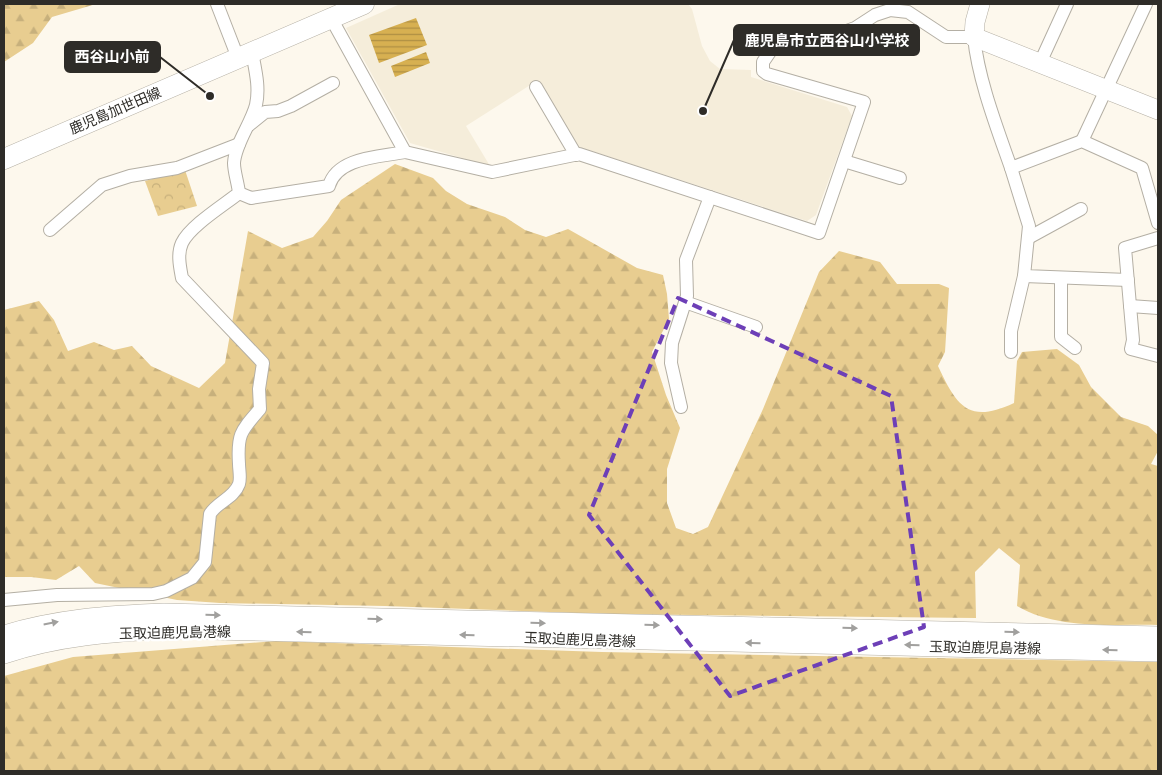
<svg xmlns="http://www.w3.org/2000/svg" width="1162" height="775" font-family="'Open Sans','Noto Sans JP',sans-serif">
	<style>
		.built { fill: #f5edda }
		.forest { fill: url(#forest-firs) }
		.park { fill: url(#park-crowns) }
		.water { fill: url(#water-rules) }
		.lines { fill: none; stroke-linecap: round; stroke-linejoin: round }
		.street-casing { stroke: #b4afa4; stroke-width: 14 }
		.secondary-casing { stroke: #b4afa4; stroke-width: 20 }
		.primary-casing { stroke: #b4afa4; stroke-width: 21 }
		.street { stroke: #fff; stroke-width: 12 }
		.secondary { stroke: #fff; stroke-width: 19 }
		.primary { stroke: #fff; stroke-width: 20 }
		.oneway { fill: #a1a09e }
		.marked { fill: none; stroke: #6d3fb7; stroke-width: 4; stroke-dasharray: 10 6; stroke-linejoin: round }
		.labels { text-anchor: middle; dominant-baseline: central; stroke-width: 5; stroke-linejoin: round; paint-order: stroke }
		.street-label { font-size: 14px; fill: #2e2c28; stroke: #fff }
		.leader { fill: none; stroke: #2e2c28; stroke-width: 2 }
		.callout-dot { fill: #2e2c28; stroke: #fff; stroke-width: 2 }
		.callout { fill: #2e2c28; stroke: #2e2c28; stroke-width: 2 }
		.callout-label { font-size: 15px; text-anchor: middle; font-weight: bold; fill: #fff }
	</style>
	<defs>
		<pattern id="forest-firs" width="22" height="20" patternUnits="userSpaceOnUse" patternTransform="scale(1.25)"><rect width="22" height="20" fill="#e8cd90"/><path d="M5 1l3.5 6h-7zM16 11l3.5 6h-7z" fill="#c7b07c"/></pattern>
		<pattern id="park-crowns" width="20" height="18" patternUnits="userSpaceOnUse" patternTransform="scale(1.25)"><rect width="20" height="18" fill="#e8cd90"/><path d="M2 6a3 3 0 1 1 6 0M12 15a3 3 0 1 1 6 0" fill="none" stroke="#c7b07c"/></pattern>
		<pattern id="water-rules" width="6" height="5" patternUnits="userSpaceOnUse" patternTransform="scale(1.25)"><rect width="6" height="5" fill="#d7b051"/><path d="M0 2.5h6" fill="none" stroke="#af8f43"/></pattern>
	</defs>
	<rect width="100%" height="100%" fill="#fdf8ed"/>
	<path class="built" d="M400 4H688L692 9 702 46 710 61 720 69 751 70V77L847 107 852 116 816 215 807 221 576 146 538 80 466 126 490 166 410 143 346 28Z"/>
	<g class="forest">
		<path d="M4 4H96L52 17 33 43 4 62Z"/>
		<path d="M395 164 433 178 446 191 467 204 505 217 525 230 546 237 568 229 637 268 663 275 667 294 669 319 652 352 666 395 680 428 667 469V503L676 528 693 534 708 527 763 409 819 272 839 251 880 262 897 284H939L949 288 945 352 938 366C957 407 969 424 1014 403L1017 361 1022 352 1057 349 1079 365 1091 387 1121 417 1148 426 1158 435V451L1151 464 1158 466V625C1112 624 1058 630 1017 606L1020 565 999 548 975 572 976 618 604 614 385 606 220 603 177 600 95 583 79 566 56 580 31 577H4V310L39 301 54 320 68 351 94 342 114 350 132 346 151 366 199 388 225 363 248 231 282 248 313 237 327 221 341 200Z"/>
		<path d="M276 641 602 652 1158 662V771H4V676L73 657Z"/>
	</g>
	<path class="park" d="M185 170 197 206 158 216 145 181Z"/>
	<g class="water">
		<path d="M416 18 427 45 379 63 369 35Z"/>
		<path d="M426 52 430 63 395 77 391 66Z"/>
	</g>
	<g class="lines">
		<g class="street-casing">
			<g id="street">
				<path d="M217 4 238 58"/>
				<path d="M331 18 405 152 492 172 579 154 819 233 864 102 767 74 763 71V62L778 40 803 33 824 34 841 33 855 28 875 15 890 10 908 12 946 37H974C978 79 997 128 1011 168L1082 141 1142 168 1158 223"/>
				<path d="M1040 63 1067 4"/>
				<path d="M536 87 576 155"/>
				<path d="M249 125 265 112 278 111 291 106 333 83"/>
				<path d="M1082 141 1146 4"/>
				<path d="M844 161 900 178"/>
				<path d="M1011 168 1029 226 1024 276 1128 280"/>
				<path d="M239 193 251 198 329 186C337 157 380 157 405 152"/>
				<path d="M50 230 102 185 130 176 177 168 239 144"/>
				<path d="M1028 238 1081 209"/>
				<path d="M1158 238 1125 248 1133 340 1131 349 1158 356"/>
				<path d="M1061 278V337L1075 348"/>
				<path d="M685 302 756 327"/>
				<path d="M1130 306 1158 308"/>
				<path d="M1011 352V331L1024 276"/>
				<path d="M681 407 671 363 672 343 687 296 686 260 710 197"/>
				<path d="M4 600 57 595 153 594 166 591 192 578 205 562 210 514C217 502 234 498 239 484 241 478 239 470 239 464 237 434 241 431 260 409L259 389 263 363 182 278C180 267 177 254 182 243 190 226 224 205 239 193 238 183 234 172 234 163 235 144 251 124 256 105 260 87 255 69 252 52"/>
			</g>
		</g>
		<g class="secondary-casing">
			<g id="secondary">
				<path d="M980 4 975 22 974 37 1158 110"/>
				<path d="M4 635C57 619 109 615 164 613L1158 636"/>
				<path d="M4 654C58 636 113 632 170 629L1158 652"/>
			</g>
		</g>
		<g class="primary-casing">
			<path id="primary" d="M4 159 364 4"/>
		</g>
		<use href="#street" class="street"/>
		<use href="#secondary" class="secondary"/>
		<use href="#primary" class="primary"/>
	</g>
	<defs><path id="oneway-solid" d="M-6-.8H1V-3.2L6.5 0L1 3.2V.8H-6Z" transform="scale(1.25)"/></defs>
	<g class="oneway">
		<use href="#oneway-solid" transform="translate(213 615) rotate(1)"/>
		<use href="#oneway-solid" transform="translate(375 619) rotate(1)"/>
		<use href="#oneway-solid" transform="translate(51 623) rotate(-11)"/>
		<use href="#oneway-solid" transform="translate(538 623) rotate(1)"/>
		<use href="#oneway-solid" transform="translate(652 625) rotate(1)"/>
		<use href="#oneway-solid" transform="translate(850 628) rotate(1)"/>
		<use href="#oneway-solid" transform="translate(304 632) rotate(-179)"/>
		<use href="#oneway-solid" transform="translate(1012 632) rotate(1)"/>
		<use href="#oneway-solid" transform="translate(467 635) rotate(-178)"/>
		<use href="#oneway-solid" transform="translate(753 643) rotate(-179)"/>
		<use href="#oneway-solid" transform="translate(912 645) rotate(-179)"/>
		<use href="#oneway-solid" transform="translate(1110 650) rotate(-178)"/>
	</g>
	<path class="marked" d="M678 298 891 396 924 627 730 696 589 515Z"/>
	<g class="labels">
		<g class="street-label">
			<text transform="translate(115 110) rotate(-23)">鹿児島加世田線</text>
			<text transform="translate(175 632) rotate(-1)">玉取迫鹿児島港線</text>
			<text transform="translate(580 639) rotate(2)">玉取迫鹿児島港線</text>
			<text transform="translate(985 647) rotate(1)">玉取迫鹿児島港線</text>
		</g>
	</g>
	<path class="leader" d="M703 111L734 40M210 96L160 57"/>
	<g class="callout-dot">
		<circle cx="703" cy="111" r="5"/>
		<circle cx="210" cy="96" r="5"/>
	</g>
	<g class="callout">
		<rect x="734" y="25" width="185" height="30" rx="5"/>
		<rect x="65" y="42" width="95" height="30" rx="5"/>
	</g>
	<g class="callout-label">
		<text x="827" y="46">鹿児島市立西谷山小学校</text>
		<text x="112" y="62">西谷山小前</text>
	</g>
	<rect width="1162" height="775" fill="none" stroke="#2e2c28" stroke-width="10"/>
</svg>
